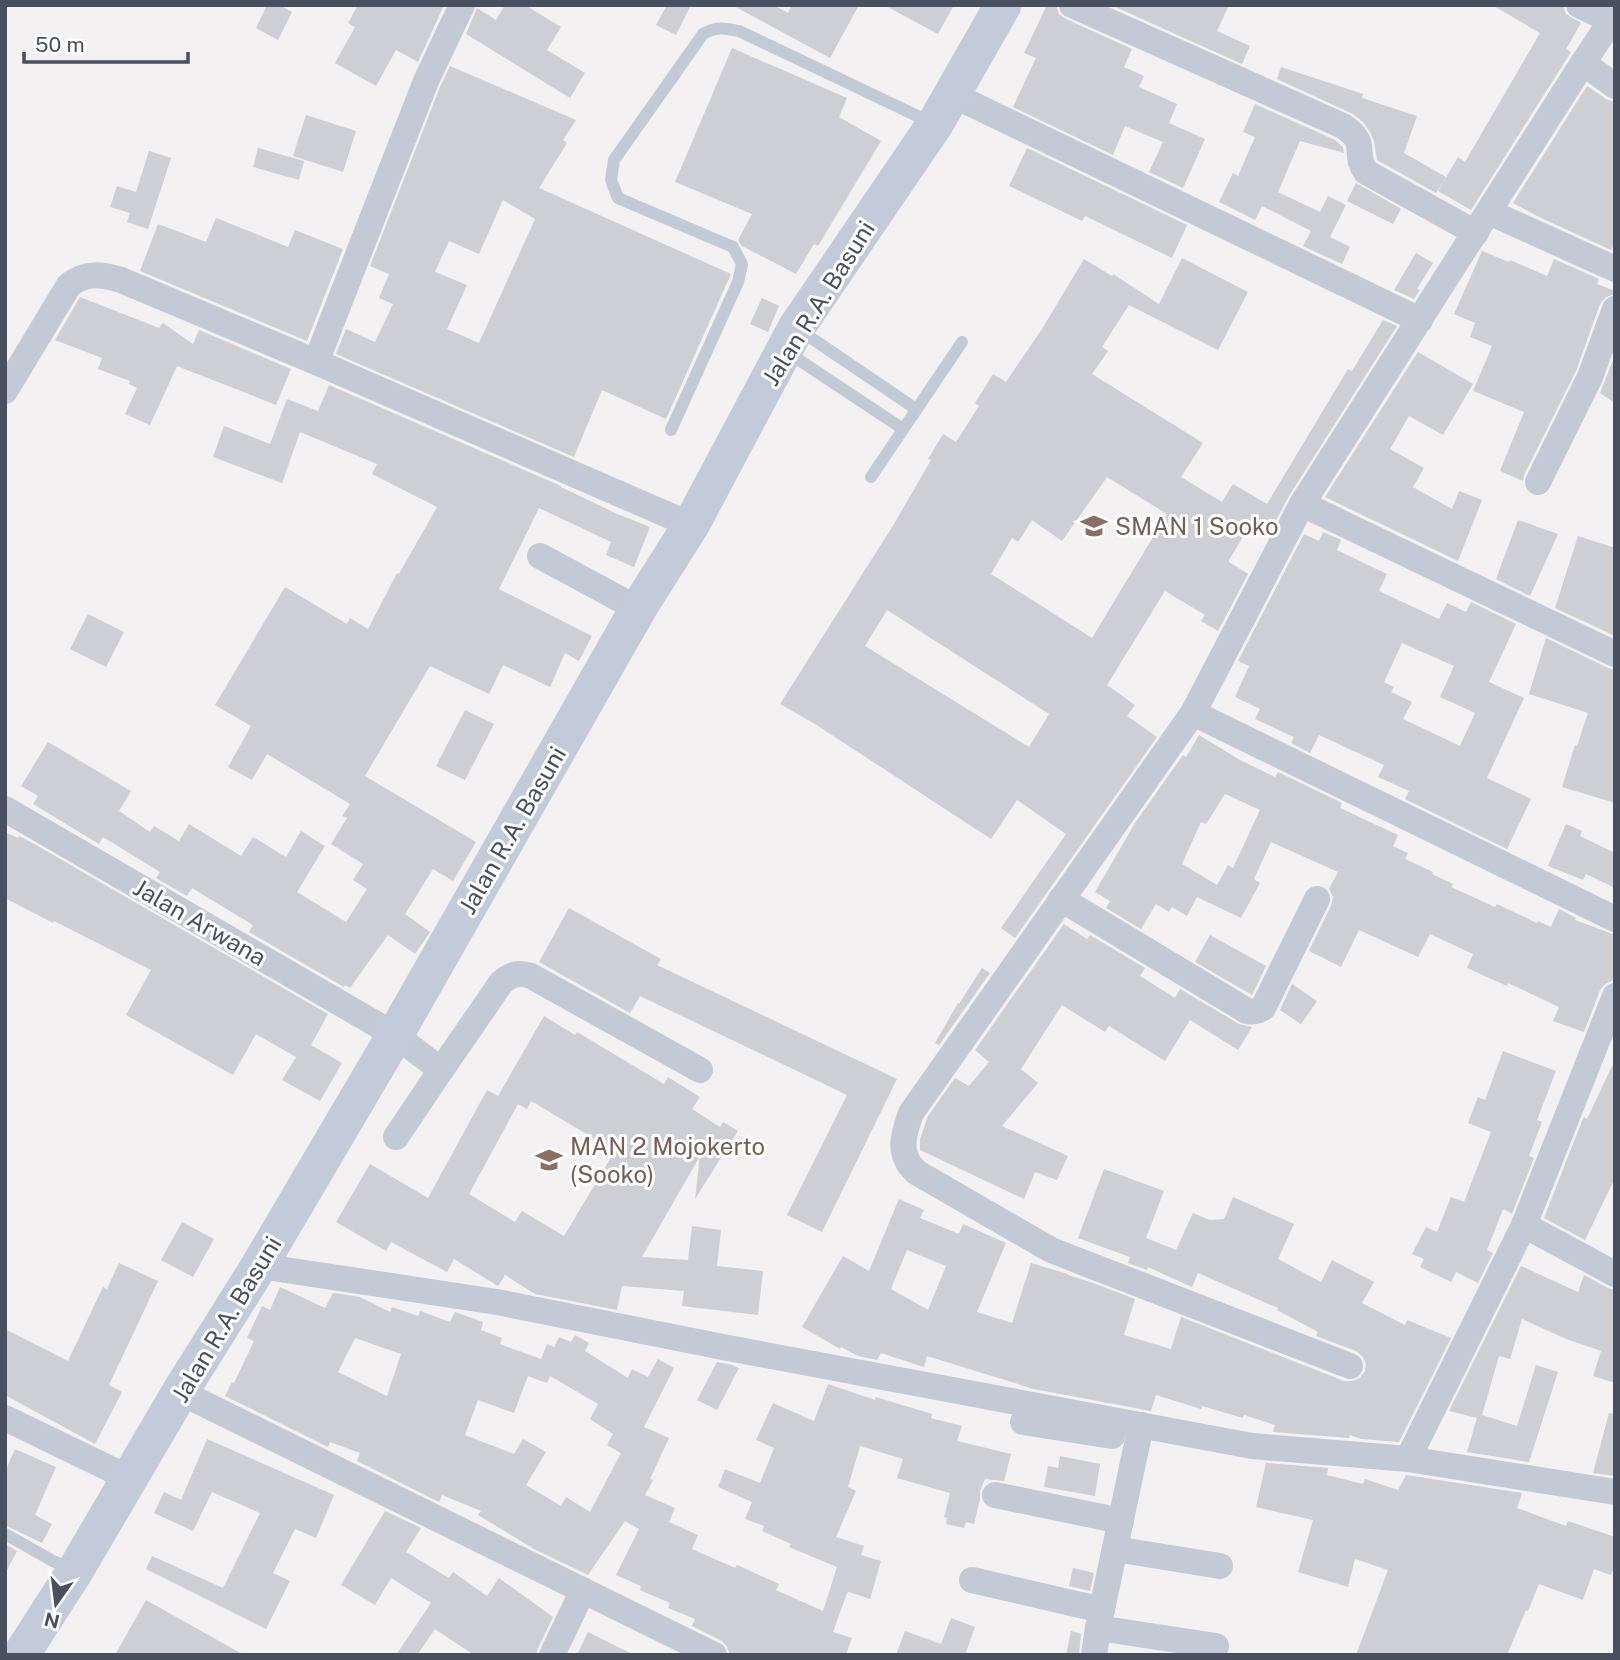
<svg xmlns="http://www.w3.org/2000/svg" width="1620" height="1660" font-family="'Public Sans',sans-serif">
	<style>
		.building { fill: #cdcfd5; fill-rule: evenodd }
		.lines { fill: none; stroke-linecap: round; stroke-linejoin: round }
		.service { stroke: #c4cad5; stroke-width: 12 }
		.minor { stroke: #c4cad5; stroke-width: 26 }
		.secondary { stroke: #c3cad9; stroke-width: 37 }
		.labels { text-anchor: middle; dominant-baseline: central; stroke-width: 6; stroke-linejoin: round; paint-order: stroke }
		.street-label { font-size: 24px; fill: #48505f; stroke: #fff }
		.education-label { font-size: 24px; fill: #785e54; stroke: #fff; text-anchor: start }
	</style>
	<rect width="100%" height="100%" fill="#f3f1f1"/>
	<g class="building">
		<path d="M267 5H279L292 12 278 40 256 28Z"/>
		<path d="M358 5H444L418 62 396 50 376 86 335 63 355 27 348 23Z"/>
		<path d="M505 5H525L561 27 547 50 585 73 570 98 466 34 477 8 496 20Z"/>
		<path d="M667 5H691L676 35 656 25Z"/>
		<path d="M732 5H773L788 13 792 5H859L830 58Z"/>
		<path d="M884 5H954L938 34Z"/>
		<path d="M1047 5H1056L1059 14 1066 19 1132 49 1124 67 1144 76 1139 87 1177 104 1169 123 1205 139 1183 188 1149 172 1163 142 1125 126 1113 155 1013 107 1036 58 1024 53Z"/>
		<path d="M1111 5H1229L1217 31 1250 46 1242 64Z"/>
		<path d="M1492 5H1563L1566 14 1581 23 1566 49 1571 52 1471 210 1438 191 1458 157 1465 162 1540 33Z"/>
		<path d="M732 48 847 98 839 117 881 141 818 246 814 244 796 274 742 246 738 240 752 214 675 182Z"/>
		<path d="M450 66 576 120 563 140 567 143 539 188 731 274 666 419 602 390 574 457 336 354 346 329 375 342 393 304 379 298 389 274 370 266 440 87ZM503 200 535 219 479 343 447 329 467 285 435 272 449 241 479 254Z"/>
		<path d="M1281 67 1363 94 1362 98 1417 116 1404 153 1446 177 1436 193 1377 160 1374 141 1370 132 1363 122 1353 114 1277 79Z"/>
		<path d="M1587 86 1606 99 1615 102V243L1611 250 1539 217 1513 203Z"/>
		<path d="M1255 104 1335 140 1343 147 1344 153 1300 141 1278 192 1320 212 1328 196 1346 205 1330 237 1350 247 1342 264 1303 246 1311 231 1262 206 1255 220 1219 202 1233 173 1238 176 1255 137 1243 132Z"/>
		<path d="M306 115 356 131 343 172 293 156Z"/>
		<path d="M258 148 304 161 299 180 253 167Z"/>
		<path d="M1027 148 1187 225 1172 258 1085 216 1082 221 1009 186Z"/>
		<path d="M149 151 171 158 148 229 127 222 130 213 110 207 117 186 136 192Z"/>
		<path d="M1356 183 1401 209 1393 224 1347 201Z"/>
		<path d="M216 218 288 247 295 230 343 249 307 341 140 271 158 224 206 242Z"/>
		<path d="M1482 251 1509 262 1510 260 1547 276 1554 259 1599 279 1597 284 1615 291V294L1606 297 1600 304 1576 371 1524 475 1523 481 1500 471 1524 412 1473 391 1492 346 1470 337 1475 323 1454 314Z"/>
		<path d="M1416 253 1433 263 1417 289 1420 290 1414 299 1394 290Z"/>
		<path d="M1182 258 1248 292 1218 350 1129 305 1102 347 1108 351 1092 374 1203 443 1181 477 1222 502 1233 484 1267 504 1348 369 1352 371 1383 320 1397 326 1289 496 1267 537 1249 527 1229 560V562L1248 574 1218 631 1201 621 1205 615 1165 591 1107 685 1135 705 1127 716 1157 737 1015 938 1001 928 1066 834 1017 800 991 839 815 724 780 704 894 524 931 460 928 459 943 434 956 442 979 406 975 403 993 374 1006 382 1042 329 1084 259 1112 276 1113 274 1159 304ZM1107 477 1167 514 1092 638 991 574 1012 538 1018 542 1032 520 1062 541ZM887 610 1049 714 1029 747 865 646Z"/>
		<path d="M80 297 159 328 163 323 193 344 199 330 291 369 276 405 177 366 150 425 125 414 137 388 129 384 130 381 98 369 102 358 55 340Z"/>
		<path d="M762 298 779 306 768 332 750 324Z"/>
		<path d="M1418 352 1473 384 1443 435 1409 416 1390 449 1424 468 1413 487 1452 509 1459 491 1482 500 1458 561 1325 497Z"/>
		<path d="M1615 355V403L1600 393Z"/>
		<path d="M329 385 561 486V487L615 513 650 527 634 567 606 555 611 542 539 508 499 589 592 636 579 661 565 653 550 687 503 665 489 694 430 666 365 776 476 842 453 881 433 869 405 914 430 932 415 954 388 935 350 988 345 985 344 987 249 932 253 925 192 888 187 896 156 878 160 872 103 837 99 844 33 804 38 796 21 786 48 742 131 791 119 811 150 832 154 826 179 841 189 824 241 856 253 837 286 857 301 831 325 846 297 892 346 922 367 889 353 880 363 864 331 844 347 818 342 816 350 804 267 754 252 780 228 767 251 726 215 705 285 587 347 624 350 618 368 629 397 573 399 574 437 507 372 474 377 464 300 432 282 483 213 457 224 426 270 444 287 399 318 411Z"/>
		<path d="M1518 520 1558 534 1530 596 1496 579Z"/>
		<path d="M1323 532 1341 540 1337 550 1387 574 1379 591 1439 619 1447 603 1466 612 1471 602 1516 624 1489 682 1524 698 1487 778 1531 799 1507 849 1405 799 1409 791 1378 777 1384 765 1319 735 1310 753 1291 743 1294 737 1255 719 1260 709 1235 697 1249 666 1238 661 1304 534 1319 541ZM1402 643 1454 666 1440 697 1475 713 1460 746 1403 719 1412 702 1391 692 1394 687 1384 682Z"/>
		<path d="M1578 536 1615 548V636L1555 608Z"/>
		<path d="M88 614 124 632 106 667 70 649Z"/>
		<path d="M1546 638 1608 668 1615 670V803L1562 787 1575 745 1577 746 1588 713 1529 694Z"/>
		<path d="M465 710 494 724 465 780 436 766Z"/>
		<path d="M1199 735 1240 760 1275 777 1278 772 1342 803 1340 808 1398 835 1393 846 1408 853 1405 859 1433 872 1432 874 1453 884 1451 887 1495 907 1497 904 1537 923 1538 921 1551 927 1559 909 1576 918 1575 920 1615 935V974L1612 981 1605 984 1600 990 1584 1032 1553 1021 1559 1007 1508 983 1507 986 1467 968 1473 954 1430 934 1418 957 1359 930 1341 967 1309 951 1331 906 1333 897 1329 889 1338 872 1271 842 1254 879 1260 883 1241 918 1197 897 1187 916 1172 907 1169 912 1156 904 1141 929 1106 908 1110 901 1095 892 1135 823 1183 755 1186 757ZM1225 794 1260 810 1233 868 1228 865 1217 885 1182 864 1201 822 1206 824Z"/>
		<path d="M1566 824 1582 831 1580 836 1615 853V888L1586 874 1583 880 1548 866Z"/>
		<path d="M5 832 18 838 19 836 29 841 328 1014 311 1045 342 1063 320 1101 282 1080 296 1057 256 1034 233 1075 126 1015 151 970 54 921 53 923 5 898Z"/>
		<path d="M569 908 661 959 657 965 897 1079 822 1232 787 1215 847 1095 640 996 630 1013 539 962Z"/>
		<path d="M1064 924 1087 939 1090 935 1145 968 1140 976 1175 998 1180 989 1239 1024 1252 1027 1238 1050 1190 1020 1165 1061 1109 1026 1105 1032 1062 1005 1021 1069 1038 1083 1002 1126 1068 1156 1057 1180 1035 1172 1024 1199 920 1150V1139L928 1116 955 1078 969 1086 989 1062 975 1050Z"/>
		<path d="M1210 935 1266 966 1252 995 1195 962Z"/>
		<path d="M982 968 990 973 939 1045 935 1043 958 1003 959 1004Z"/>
		<path d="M1292 984 1317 1001 1301 1024 1280 1010Z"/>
		<path d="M544 1016 575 1035 577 1032 664 1084 668 1077 700 1097 692 1109 720 1127 723 1122 738 1131 695 1199 700 1156 642 1257 688 1260 692 1226 721 1230 717 1266 763 1271 758 1315 682 1306 684 1291 622 1286 617 1310 535 1294 505 1275 498 1286 454 1259 447 1272 391 1242 386 1251 336 1222 370 1164 428 1198 487 1090 498 1096ZM531 1101 615 1151 564 1236 522 1211 515 1222 469 1194 518 1104 527 1109Z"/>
		<path d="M1503 1051 1556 1071 1537 1120 1542 1122 1529 1156 1534 1158 1512 1214 1503 1209 1487 1250 1493 1253 1478 1283 1456 1272 1451 1282 1420 1267 1424 1259 1412 1254 1426 1227 1437 1232 1451 1197 1464 1202 1491 1132 1468 1123 1478 1097 1485 1100Z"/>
		<path d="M1615 1060V1178L1585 1240 1544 1218 1582 1121 1584 1117 1587 1119Z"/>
		<path d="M1104 1169 1164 1191 1146 1238 1176 1250 1193 1213 1210 1220 1224 1219 1233 1197 1294 1224 1278 1259 1321 1282 1332 1260 1374 1282 1362 1303 1405 1325 1407 1320 1451 1338 1399 1442 1361 1439 1350 1435 1349 1438 1273 1432 1275 1425 1244 1415 1243 1418 1202 1406 1201 1409 1156 1395 1151 1411 1034 1389 927 1356 924 1367 881 1353 877 1360 858 1356 841 1347 840 1349 802 1327 843 1256 869 1271 899 1199 924 1210 920 1218 959 1234 963 1224 1006 1243 977 1312 1012 1323 1031 1263 1068 1274V1275L1093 1283 1135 1299 1124 1335 1171 1349 1181 1317 1344 1381H1353L1360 1378 1365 1371 1366 1364 1362 1356 1356 1351 1316 1336 1318 1332 1277 1310 1278 1308 1198 1273 1192 1287 1148 1267 1147 1270 1128 1263 1130 1257 1078 1238ZM907 1250 946 1266 928 1310 891 1289Z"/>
		<path d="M182 1222 214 1239 193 1277 161 1260Z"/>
		<path d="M119 1263 158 1281 109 1385 122 1392 95 1444 5 1395V1329L68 1361 103 1287 107 1289Z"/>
		<path d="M1521 1266 1578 1292 1584 1275 1608 1288 1615 1290V1383L1593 1376 1601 1351 1566 1339 1522 1319 1510 1359 1499 1356 1482 1415 1517 1426 1536 1365 1558 1372 1529 1462 1467 1452 1477 1418 1449 1411Z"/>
		<path d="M280 1287 325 1308 333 1293 360 1297 390 1312 392 1307 418 1316 420 1311 450 1322 455 1312 483 1322 481 1330 502 1338 500 1344 541 1359 547 1344 554 1347 559 1337 571 1342 575 1335 589 1343 585 1351 628 1378 632 1369 648 1377 658 1359 674 1368 644 1427 669 1438 650 1479 653 1480 645 1495 675 1508 669 1522 698 1535 692 1549 735 1568 737 1565 779 1584 776 1590 823 1611 837 1567 789 1547 791 1544 762 1531 764 1526 745 1519 752 1502 718 1487 725 1469 760 1483 774 1448 756 1440 773 1403 814 1421 828 1384 875 1400 876 1397 932 1414 931 1418 962 1426 957 1441 1011 1454 1004 1481 985 1479 980 1491V1499L974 1524 966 1522 964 1528 946 1524 947 1518 944 1517 950 1493 897 1478 903 1459 860 1446 848 1487 856 1491 836 1537 864 1546 861 1555 881 1561 870 1599 849 1592 847 1593 833 1632 852 1638 846 1655H730L727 1647 722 1641 692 1626 695 1619 668 1608 670 1603 640 1590 641 1586 616 1575 639 1529 625 1521 588 1575 534 1549 478 1515 481 1511 442 1495 439 1502 357 1461 360 1453 330 1442 328 1447 225 1396 232 1382 234 1383 254 1341 247 1338 262 1306 270 1310ZM355 1338 401 1354 387 1396 338 1372ZM528 1376 547 1383 550 1376 598 1404 590 1419 613 1434 607 1445 621 1453 590 1512 566 1497 561 1506 526 1485 546 1452 523 1439 514 1454 465 1435 478 1400 514 1413Z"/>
		<path d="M717 1362 732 1365 739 1368 717 1410 697 1400Z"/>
		<path d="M1609 1413 1615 1414V1476L1593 1473Z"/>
		<path d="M207 1439 334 1495 316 1538 295 1529 273 1573 290 1581 266 1629 146 1569 152 1556 223 1588 260 1513 212 1492 193 1531 154 1513 164 1492 181 1500Z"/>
		<path d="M15 1449 56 1467 35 1515 52 1524 42 1543 5 1525V1472Z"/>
		<path d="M1060 1456 1100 1464 1095 1496 1044 1487 1048 1466 1058 1468Z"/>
		<path d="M1266 1463 1328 1468 1327 1475 1363 1484 1365 1479 1398 1490 1406 1475 1522 1493 1517 1508 1566 1526 1568 1521 1615 1537V1565L1611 1575 1594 1569 1583 1600 1539 1584 1528 1611 1526 1610 1507 1655H1356L1388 1570 1355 1559 1348 1587 1298 1572 1313 1520 1256 1507Z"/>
		<path d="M385 1511 421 1528 406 1552 449 1578 453 1572 487 1596 499 1578 553 1617 538 1648 536 1655H474L435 1629 417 1655H396L431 1603 391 1578 375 1605 341 1585Z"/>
		<path d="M5 1544 17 1551 5 1574Z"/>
		<path d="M1073 1568 1094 1573 1090 1591 1069 1586Z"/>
		<path d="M146 1600 244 1655H115Z"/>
		<path d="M951 1618 975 1627 965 1655H896L905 1631 941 1644Z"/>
		<path d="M1071 1631 1081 1634 1079 1655H1066Z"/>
		<path d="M588 1632 634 1655H577Z"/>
	</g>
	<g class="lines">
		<g class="service">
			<path d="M798 329 916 409"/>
			<path d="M787 352 903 429"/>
			<path d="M671 430 738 282 742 264 733 247 618 198 611 180 614 160 703 34C717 26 724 28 739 31L932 123"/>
			<path d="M871 477 962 342"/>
			<path d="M5 1534 53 1561 71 1569"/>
		</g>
		<g class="minor">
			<path d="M1072 5 1343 126C1370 144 1352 153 1366 172L1476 233"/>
			<path d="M1579 5 1612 21"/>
			<path d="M1583 63 1615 86"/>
			<path d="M953 95 1420 320"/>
			<path d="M1489 212 1615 269"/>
			<path d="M316 362 426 81 462 5"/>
			<path d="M5 391 69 285C86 272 101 274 121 280L316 362 691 525"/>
			<path d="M1538 482 1590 377 1615 309"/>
			<path d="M1302 504 1615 654"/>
			<path d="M540 556 638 609"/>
			<path d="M1193 713 1615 919"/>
			<path d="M5 809 395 1035 441 1070 501 983C511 974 518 972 531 976L700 1070"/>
			<path d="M1061 899 1247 1011C1253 1012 1257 1012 1263 1008L1317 899"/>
			<path d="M396 1137 441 1070"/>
			<path d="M1524 1225 1615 1274"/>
			<path d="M259 1266 497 1302 728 1348 1252 1446 1408 1459 1615 1492"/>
			<path d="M1350 1366 1051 1250 916 1172C897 1154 903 1135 911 1113L1193 713 1302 504 1583 63 1615 15"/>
			<path d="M180 1392 714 1655"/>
			<path d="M5 1418 129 1478"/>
			<path d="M1023 1422 1112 1436"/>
			<path d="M1408 1459 1524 1225 1615 996"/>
			<path d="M995 1495 1121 1521"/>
			<path d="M1115 1549 1220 1566"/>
			<path d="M972 1580 1102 1610"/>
			<path d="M1098 1628 1216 1646"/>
			<path d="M552 1655 583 1590"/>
			<path d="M1094 1655 1098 1628 1141 1425"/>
		</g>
		<path class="secondary" d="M21 1655 75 1571 180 1392 259 1266 395 1035 638 609 691 525 796 328 935 124 1003 5"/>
	</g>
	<defs>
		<g id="school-bare" transform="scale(2.1)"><path d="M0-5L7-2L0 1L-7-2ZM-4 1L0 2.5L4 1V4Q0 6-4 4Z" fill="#8d6e63" stroke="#fff" stroke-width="2.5" paint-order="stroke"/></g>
	</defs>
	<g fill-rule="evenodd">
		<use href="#school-bare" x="1094" y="526"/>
		<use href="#school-bare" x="549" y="1160"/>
	</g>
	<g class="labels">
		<g class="street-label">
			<text transform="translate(818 303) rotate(-58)">Jalan R.A. Basuni</text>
			<text transform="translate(512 830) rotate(-60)">Jalan R.A. Basuni</text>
			<text transform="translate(200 922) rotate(30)">Jalan Arwana</text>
			<text transform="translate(226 1319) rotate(-59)">Jalan R.A. Basuni</text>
		</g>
		<g class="education-label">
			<text x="1115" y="526">SMAN 1 Sooko</text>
			<text x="570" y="1146">MAN 2 Mojokerto<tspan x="570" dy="28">(Sooko)</tspan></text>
		</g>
	</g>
	<rect width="1620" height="1660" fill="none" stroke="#48505f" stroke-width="14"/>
	<g transform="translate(56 1604) rotate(194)" stroke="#ffffff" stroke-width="5" paint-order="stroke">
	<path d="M0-5L12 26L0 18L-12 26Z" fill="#48505f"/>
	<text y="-10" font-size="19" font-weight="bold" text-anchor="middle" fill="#48505f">N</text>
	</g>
	<path d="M24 52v10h164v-10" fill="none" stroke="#48505f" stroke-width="3.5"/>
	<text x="35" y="52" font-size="21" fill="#48505f" stroke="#ffffff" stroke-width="5" paint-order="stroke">50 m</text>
</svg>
